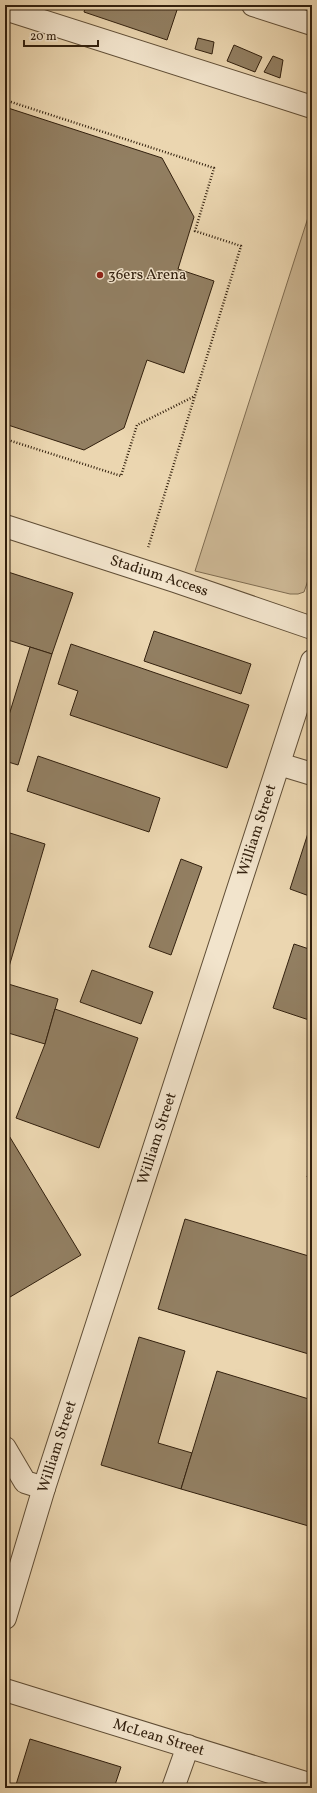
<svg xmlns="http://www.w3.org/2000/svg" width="317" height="1793" font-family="Vollkorn,serif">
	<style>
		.green { fill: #ccb794; stroke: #7f6c51 }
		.building { fill: #927f62; stroke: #32200e }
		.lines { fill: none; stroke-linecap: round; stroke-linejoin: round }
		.minor-casing { stroke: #604e36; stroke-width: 24 }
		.path { stroke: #32200e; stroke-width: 2.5; stroke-dasharray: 1 2; stroke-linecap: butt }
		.minor { stroke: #f2e4cc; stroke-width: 22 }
		.poi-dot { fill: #8f2418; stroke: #f2e4cc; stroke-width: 1.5 }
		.labels { text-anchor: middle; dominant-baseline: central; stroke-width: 3; stroke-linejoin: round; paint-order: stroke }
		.poi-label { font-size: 15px; fill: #32200e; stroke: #f2e4cc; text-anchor: start }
		.street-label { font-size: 15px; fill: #32200e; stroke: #f2e4cc }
	</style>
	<rect width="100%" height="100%" fill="#ebd6b0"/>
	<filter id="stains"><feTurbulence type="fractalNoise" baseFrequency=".005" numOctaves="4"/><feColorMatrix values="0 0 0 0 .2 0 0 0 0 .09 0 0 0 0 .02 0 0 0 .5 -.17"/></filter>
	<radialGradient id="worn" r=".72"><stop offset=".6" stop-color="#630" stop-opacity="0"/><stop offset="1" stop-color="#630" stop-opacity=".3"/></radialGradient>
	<path class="green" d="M312 205V569L304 592 298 594H290L195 571Z"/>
	<g class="building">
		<path d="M86 5H163L177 10 167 40 84 12Z"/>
		<path d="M198 38 214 42 212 54 195 49Z"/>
		<path d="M234 45 262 57 255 72 227 61Z"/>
		<path d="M273 56 283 60 280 78 264 72Z"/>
		<path d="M5 107 162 158 194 217 178 269 214 281 184 373 147 360 124 428 84 450 5 424Z"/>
		<path d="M5 571 73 593 52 654 5 639Z"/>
		<path d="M154 631 251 664 241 694 144 661Z"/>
		<path d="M71 644 249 705 227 768 70 715 78 691 58 684Z"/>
		<path d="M30 647 52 654 18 765 5 761V728Z"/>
		<path d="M38 756 160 798 149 832 27 791Z"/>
		<path d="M310 827H312V897L290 889Z"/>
		<path d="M10 833 45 844 6 977 5 844Z"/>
		<path d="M181 859 202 867 171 955 149 947Z"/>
		<path d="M294 944 312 950V1021L273 1008Z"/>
		<path d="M92 970 153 992 141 1024 80 1002Z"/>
		<path d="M5 983 58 999 45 1044 5 1032Z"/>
		<path d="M55 1009 138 1038 99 1148 16 1118 45 1044Z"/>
		<path d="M5 1129 81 1255 5 1300Z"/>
		<path d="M312 1161V1179L307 1177Z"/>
		<path d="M185 1219 312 1257V1355L158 1309Z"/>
		<path d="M139 1337 185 1351 158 1443 192 1453 181 1489 101 1465Z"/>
		<path d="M217 1371 312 1400V1527L181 1489Z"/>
		<path d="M30 1739 121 1767 114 1788H15Z"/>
	</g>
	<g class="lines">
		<g class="minor-casing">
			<g id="minor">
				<path d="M253 5 312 24"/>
				<path d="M5 9 312 107"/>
				<path id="s1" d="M5 526 175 581 312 628"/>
				<path d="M279 764 312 774"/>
				<path d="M5 1448 25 1482 44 1488"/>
				<path id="s2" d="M5 1618 44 1488 312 661"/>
				<path id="s3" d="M5 1690 312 1785"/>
				<path d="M173 1788 188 1746"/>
			</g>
		</g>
		<g class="path">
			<path d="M8 101 214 168 195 231 241 246 148 548"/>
			<path d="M5 439 121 476 137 425 195 396"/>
		</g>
		<use href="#minor" class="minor"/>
	</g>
	<circle class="poi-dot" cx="100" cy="275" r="4"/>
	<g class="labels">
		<g class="poi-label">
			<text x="108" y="275">36ers Arena</text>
		</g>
		<g class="street-label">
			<text stroke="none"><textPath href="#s1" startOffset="162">Stadium Access</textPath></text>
			<text stroke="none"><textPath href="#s2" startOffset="827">William Street</textPath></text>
			<text stroke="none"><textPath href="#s2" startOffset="503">William Street</textPath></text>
			<text stroke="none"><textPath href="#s2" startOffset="179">William Street</textPath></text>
			<text stroke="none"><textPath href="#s3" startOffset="161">McLean Street</textPath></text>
		</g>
	</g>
	<rect width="317" height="1793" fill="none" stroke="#ebd6b0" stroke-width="20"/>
	<rect x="6" y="6" width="305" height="1781" fill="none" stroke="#32200e" stroke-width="2"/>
	<rect x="10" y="10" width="297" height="1773" fill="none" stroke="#32200e"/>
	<path d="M24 40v6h74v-6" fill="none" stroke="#32200e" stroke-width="2"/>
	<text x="30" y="40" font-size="12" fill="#32200e" stroke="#f2e4cc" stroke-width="3" paint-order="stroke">20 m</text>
	<rect width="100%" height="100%" filter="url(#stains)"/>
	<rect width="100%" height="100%" fill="url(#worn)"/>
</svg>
